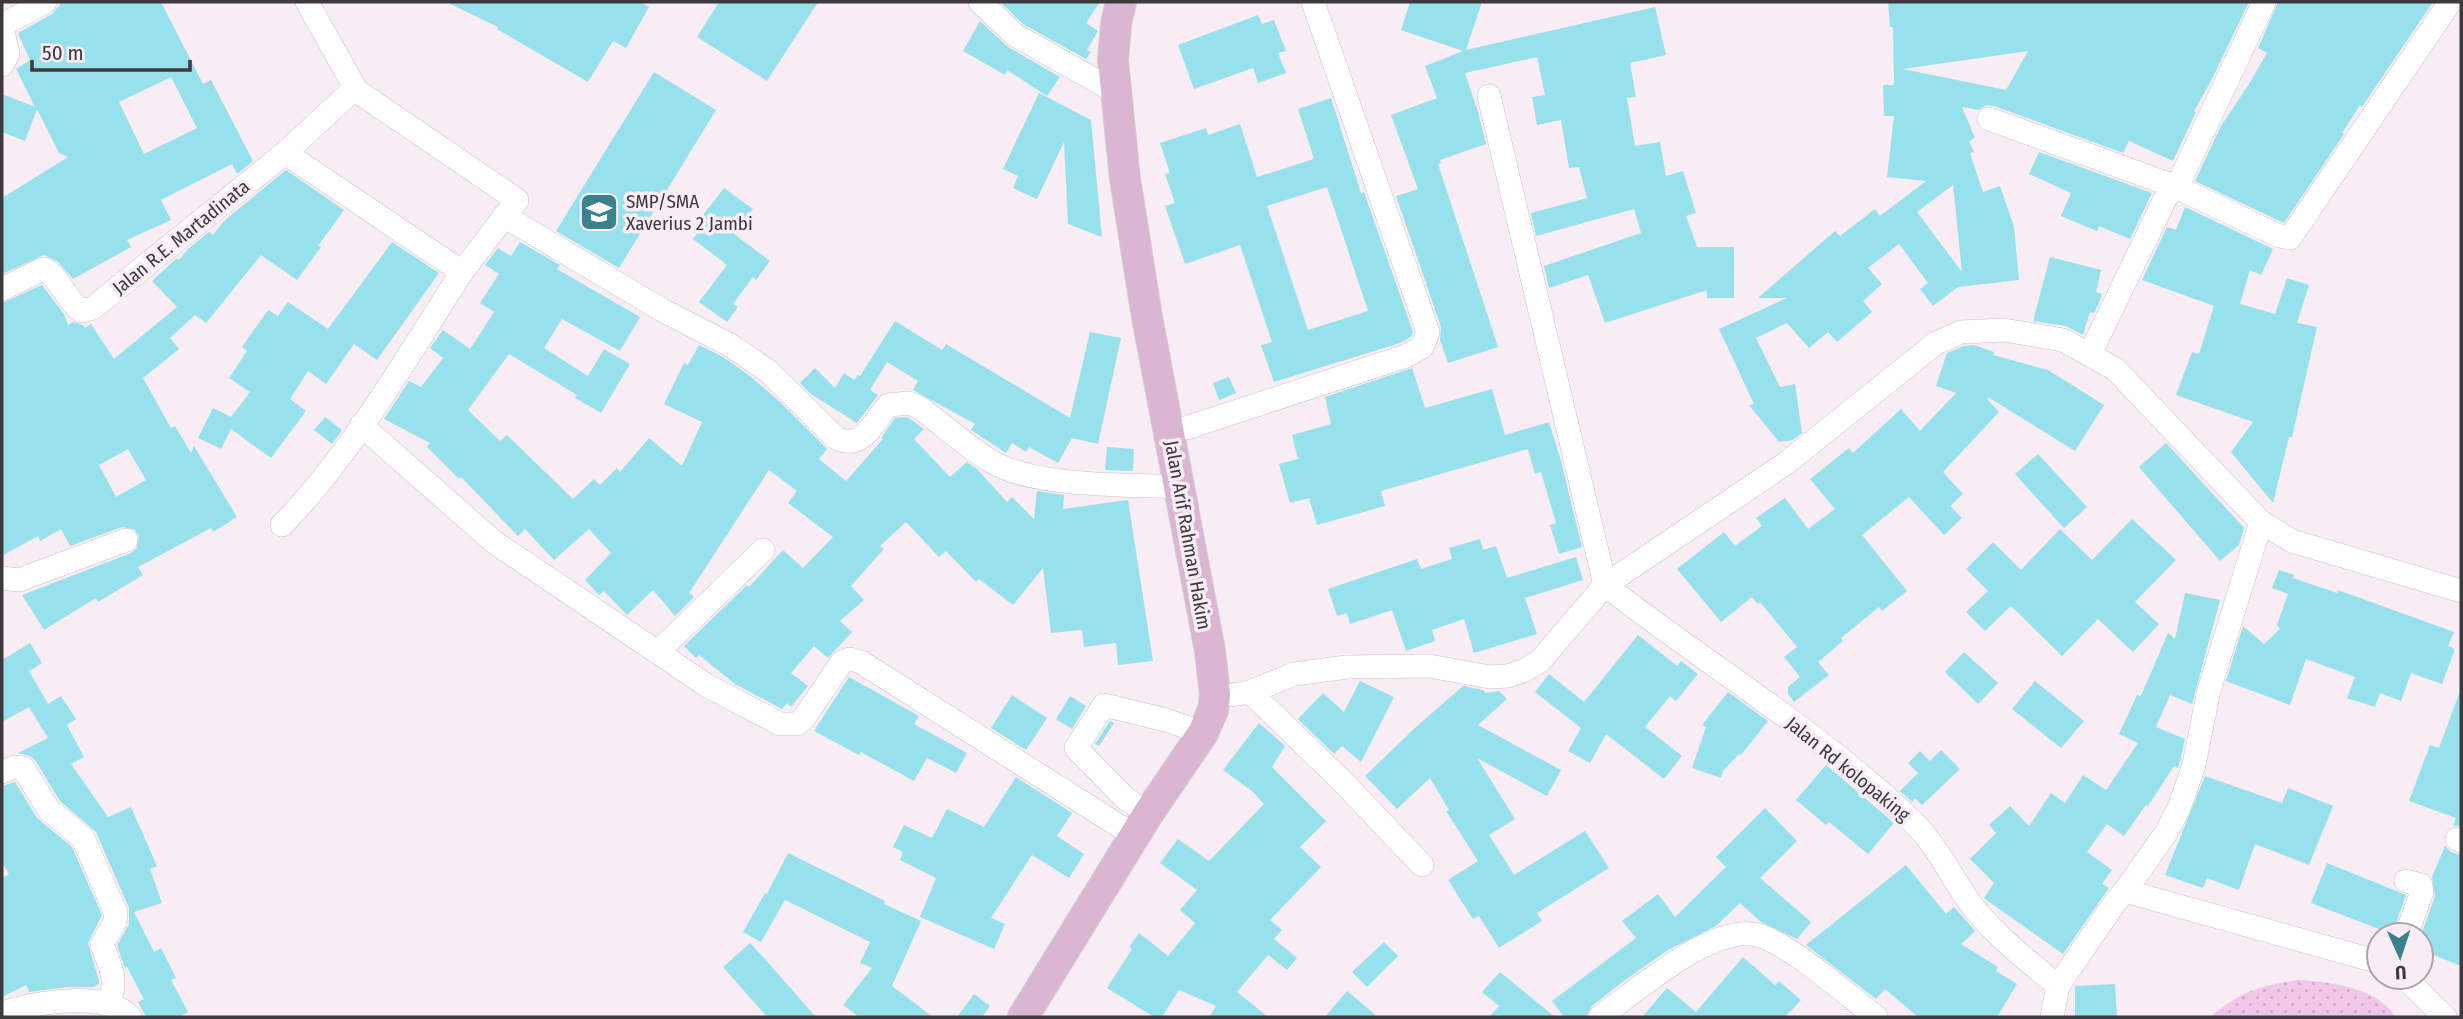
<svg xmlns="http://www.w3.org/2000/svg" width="2463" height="1019" font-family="'Fira Sans Condensed',sans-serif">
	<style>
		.grass { fill: url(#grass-dots) }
		.building { fill: #97e1ed; fill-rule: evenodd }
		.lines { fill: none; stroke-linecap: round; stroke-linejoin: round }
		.minor-casing { stroke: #cabfc7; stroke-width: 24 }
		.major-casing { stroke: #d1cfd0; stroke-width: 32 }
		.minor { stroke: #fff; stroke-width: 23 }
		.major { stroke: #dab6d3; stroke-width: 30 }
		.labels { text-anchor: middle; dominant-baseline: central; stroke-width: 7; stroke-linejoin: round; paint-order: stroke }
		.poi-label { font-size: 19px; fill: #3e393d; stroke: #f8ecf5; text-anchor: start }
		.street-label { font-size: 19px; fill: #3e393d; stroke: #f8ecf5 }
	</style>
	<defs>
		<pattern id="grass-dots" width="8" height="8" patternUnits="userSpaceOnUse" patternTransform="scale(1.75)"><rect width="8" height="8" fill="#f2c6e8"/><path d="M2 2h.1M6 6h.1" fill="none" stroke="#d1abc8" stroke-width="1.8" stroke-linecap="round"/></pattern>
	</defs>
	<rect width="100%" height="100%" fill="#f8ecf5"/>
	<path class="grass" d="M2299 980C2332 982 2375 987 2396 1017H2210C2242 991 2258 986 2299 980Z"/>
	<g class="building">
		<path d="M62 2H161L203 84 211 80 253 161 237 174 232 164 161 200 171 220 127 240 131 247 73 279 58 262 44 255 2 274V198L68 157 59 153 37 109 25 141 2 132V94L35 107 16 69 30 60 18 33 52 14ZM171 77 197 128 144 154 119 102Z"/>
		<path d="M446 2H640L649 7 626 48 613 41 588 82 497 29 498 27Z"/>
		<path d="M719 2H818L767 81 697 37Z"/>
		<path d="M1000 2H1100L1086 23 1098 31 1087 50 1091 52 1086 59 1023 24Z"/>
		<path d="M1410 2H1482L1466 50 1655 7 1666 55 1630 63 1636 97 1627 98 1635 146 1660 142 1666 176 1683 171 1696 213 1686 216 1697 247H1734V298H1707V290L1605 323 1588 275 1549 288 1544 266 1641 233 1634 209 1536 236 1531 213 1587 198 1579 167 1569 168 1561 120 1537 125 1532 97 1545 95 1537 57 1465 73 1478 112 1486 144 1440 160 1441 163 1438 164 1498 347 1448 363 1440 340 1441 327 1396 196 1418 189 1391 115 1437 98 1425 66 1463 51 1401 30Z"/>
		<path d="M1888 2H2249L2211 81 2194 111 2196 112 2173 161 2129 141 2123 153 1994 106 1986 105 1979 110 1962 107 1975 138 1969 141 1974 152 1970 153 1983 192 2000 186 2014 227 2019 280 1958 287 1933 306 1920 289 1928 283 1899 244 1868 268 1882 284 1863 301 1872 312 1837 342 1828 332 1809 348 1787 323 1756 338 1780 387 1795 384 1802 433 1793 440 1779 442 1749 405 1754 404 1719 329 1787 298H1758L1835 231 1840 236 1875 209 1880 216 1926 181 1887 177 1894 116H1884L1883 85H1894L1893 27H1890ZM2028 51 2006 90 1903 69ZM1953 185 1962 272 1917 212Z"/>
		<path d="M2278 2H2433L2362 107 2360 105 2342 133 2344 134 2284 223 2195 181 2221 126 2249 84 2267 53 2258 48Z"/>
		<path d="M1258 15 1262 24 1274 20 1286 51 1278 53 1286 73 1258 83 1253 68 1194 89 1178 45Z"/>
		<path d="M980 21 1008 47 1060 77 1047 96 1007 70 1005 75 963 51Z"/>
		<path d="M654 72 716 110 619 268 556 231Z"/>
		<path d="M1039 93 1091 120 1102 237 1068 224 1064 142 1037 199 1013 188 1018 176 1003 169Z"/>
		<path d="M1331 98 1361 193 1364 192 1413 332 1411 337 1400 343 1274 382 1261 345 1272 342 1240 245 1185 264 1165 206 1175 203 1165 174 1170 173 1160 143 1206 128 1208 135 1240 124 1257 177 1314 159 1298 109ZM1327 187 1368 311 1308 330 1267 206Z"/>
		<path d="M2039 152 2152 193 2130 239 2099 226 2097 231 2061 216 2071 193 2029 174Z"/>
		<path d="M286 170 344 210 318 246 321 247 297 280 261 255 206 323 195 315 170 338 179 349 143 378 171 428 175 426 191 453 194 446 237 517 213 532 211 528 138 567 143 575 98 602 96 598 44 630 22 595 131 553 137 548 139 536 134 529 122 527 70 546 61 529 40 541 38 536 2 556V303L42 285 64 314 68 325 73 322 83 325 85 328 91 324 114 359 177 307 152 281 177 258 179 260 188 249 209 232 213 235 224 221ZM128 449 146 480 116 497 99 465Z"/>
		<path d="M724 188 753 209 734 234 770 261 756 280 753 277 733 304 738 307 727 322 699 302 727 265 693 239 701 228 696 224Z"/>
		<path d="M2185 207 2273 249 2261 275 2250 270 2240 304 2275 314 2287 278 2309 285 2297 323 2317 327 2292 437H2289L2273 503 2231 452 2253 422 2176 395 2192 352 2199 354 2214 306 2142 280 2167 227 2176 230Z"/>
		<path d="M392 242 439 273 377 360 354 344 326 384 308 371 290 399 306 411 271 458 231 429 221 449 198 438 213 408 231 417 250 392 229 378 247 351 242 347 268 310 278 316 288 302 328 329Z"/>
		<path d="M520 242 560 265 557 269 640 317 620 351 562 319 544 348 588 376 604 349 630 364 601 413 575 398 577 395 509 354 468 410 500 441 507 435 573 499 594 479 600 485 617 468 620 472 649 438 682 466 702 422 664 404 684 363 688 365 699 345 723 357 751 377 781 403 827 449 819 459 846 481 883 439 881 438 895 418 907 417 924 429 914 439 950 477 967 462 977 469 1007 502 1012 497 1034 519 1037 491 1064 495 1063 509 1128 500 1153 661 1118 665 1116 643 1084 647 1082 630 1051 633 1043 568 1013 605 979 579 976 582 946 551 939 557 906 522 880 546 884 549 851 586 864 600 840 621 852 632 828 658 814 646 791 673 808 686 791 707 787 703 782 709 735 684 699 655 696 658 684 646 747 585 749 587 783 550 803 568 833 537 788 503 797 491 769 470 689 593 694 597 675 616 653 590 627 615 604 591 599 595 585 580 611 553 589 529 554 560 525 529 518 536 461 477 459 479 427 447 430 443 384 419 409 381 421 387 443 358 430 348 443 330 470 349 494 312 480 303 499 274 485 265 498 248 511 256Z"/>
		<path d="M2050 257 2101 270 2096 292 2102 294 2099 303 2094 313 2090 312 2083 335 2066 326 2033 321Z"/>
		<path d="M895 321 942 350 946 344 1070 418 1090 332 1121 338 1098 444 1072 438 1058 463 1029 447 1026 452 1012 443 1006 453 971 430 975 424 913 390 918 381 887 362 870 390 878 395 857 423 811 394 800 383 815 368 835 388 844 373 854 380 858 375 860 376Z"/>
		<path d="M1974 345 1994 352 1993 355 2048 370 2104 405 2075 451 1988 397 1987 399 1999 412 1943 472 1963 494 1950 506 1962 518 1944 535 1909 497 1862 535 1907 591 1882 611 1879 607 1841 638 1843 641 1818 662 1829 675 1794 702 1788 694V687L1800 677 1784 657 1797 647 1760 602 1758 604 1752 597 1721 622 1677 569 1724 532 1735 546 1762 526 1756 518 1785 498 1808 529 1835 509 1810 479 1849 448 1853 453 1901 409 1920 431 1956 393 1936 386 1947 353 1964 346Z"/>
		<path d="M1412 368 1425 408 1492 389 1505 435 1549 422 1561 461 1582 547 1559 554 1550 525 1556 523 1541 472 1535 474 1528 449 1381 491 1385 506 1317 525 1309 498 1290 503 1279 464 1298 459 1292 435 1331 424 1325 397Z"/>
		<path d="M1229 377 1236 393 1219 400 1213 383Z"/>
		<path d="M325 417 342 430 332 444 314 430Z"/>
		<path d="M2166 443 2244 528 2239 545 2220 561 2139 467Z"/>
		<path d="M1107 447 1134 449 1133 471 1105 470Z"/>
		<path d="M2038 454 2087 507 2064 528 2015 474Z"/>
		<path d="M2132 519 2176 560 2135 602 2159 624 2133 652 2098 619 2062 656 2011 606 1985 631 1966 612 1988 591 1966 569 1993 542 2021 570 2060 529 2092 560Z"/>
		<path d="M1480 539 1483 550 1496 546 1507 578 1576 557 1583 580 1525 598 1537 634 1474 653 1464 619 1432 630 1435 641 1406 651 1392 610 1350 624 1347 613 1337 616 1328 589 1417 559 1421 569 1452 559 1449 548Z"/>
		<path d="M2279 570 2294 575 2293 578 2337 593 2338 590 2454 632 2448 646 2455 649 2442 684 2411 673 2401 701 2380 693 2375 707 2347 698 2355 677 2306 659 2290 705 2226 681 2243 626 2264 644 2280 629 2277 625 2288 594 2272 588Z"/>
		<path d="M2185 593 2220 600 2192 704 2170 695 2156 727 2185 739 2180 761 2178 768 2174 766 2148 806 2146 805 2124 836 2107 824 2087 852 2112 870 2102 884 2109 888 2063 954 1985 899 1984 898 1994 883 1970 859 1996 833 1989 825 2010 806 2029 826 2051 793 2065 803 2083 775 2106 790 2138 743 2119 734 2137 695 2141 696 2168 633 2175 639Z"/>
		<path d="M1638 635 1677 666 1681 661 1698 674 1676 701 1670 696 1645 727 1682 756 1664 779 1606 734 1590 763 1568 751 1581 728 1535 692 1549 674 1584 702Z"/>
		<path d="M30 643 42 663 29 671 48 704 61 696 76 719 67 725 84 757 71 764 108 817 131 807 157 866 150 869 162 903 134 912 154 952 161 948 176 978 171 980 188 1012 179 1017H146L138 1002 144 999 127 967 125 968 117 946 129 924V908L96 832 60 801 35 760 30 756 18 753 48 738 29 707 2 722V660Z"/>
		<path d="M1964 652 1998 683 1978 704 1945 672Z"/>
		<path d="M849 677 919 716 914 724 967 753 956 773 927 758 914 781 861 752 859 755 814 731Z"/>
		<path d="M1360 681 1394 697 1361 762 1342 746 1334 754 1298 719 1323 693 1344 712Z"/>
		<path d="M2035 681 2084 721 2061 748 2012 709Z"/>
		<path d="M1463 686 1483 690 1486 693 1499 691 1507 699 1478 725 1561 770 1547 796 1477 758 1515 819 1489 835 1514 875 1585 831 1609 868 1537 913 1542 921 1499 948 1479 916 1473 919 1448 880 1478 861 1446 811 1449 810 1430 778 1397 809 1365 776 1416 727Z"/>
		<path d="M1728 692 1768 721 1741 755 1739 754 1723 771 1721 778 1692 768 1706 727 1702 725Z"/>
		<path d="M2459 694H2461V826H2453L2456 818 2409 801 2430 745 2439 748Z"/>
		<path d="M1012 695 1047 718 1026 750 991 728Z"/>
		<path d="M1070 696 1086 706 1072 729 1056 719Z"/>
		<path d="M1110 721 1114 723 1099 746 1095 744Z"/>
		<path d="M1259 723 1285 746 1272 767 1326 821 1300 847 1321 867 1270 920 1282 930 1274 939 1297 958 1287 970 1268 955 1237 992 1268 1017H1209L1216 1006 1179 990 1162 1017H1154L1107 988 1132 949 1129 947 1139 933 1168 956 1195 923 1180 910 1197 890 1160 863 1178 839 1209 861 1264 804 1252 791 1223 770Z"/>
		<path d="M1941 750 1960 769 1922 805 1915 798 1912 802 1900 791 1918 773 1908 763 1920 751 1930 761Z"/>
		<path d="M1826 765 1894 823 1868 854 1829 822 1826 825 1796 800Z"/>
		<path d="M2205 776 2282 803 2288 788 2333 806 2309 865 2255 844 2239 890 2207 878 2203 888 2165 875Z"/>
		<path d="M1016 777 1072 813 1057 836 1084 854 1069 878 1032 855 991 918 1005 924 994 949 920 917 936 878 900 860 903 852 893 847 904 825 932 838 947 809 984 827Z"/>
		<path d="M15 782 37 818 72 847 102 915 88 943 99 981V984L93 987H67L29 992 26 985 2 997V878L9 874 2 863V786Z"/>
		<path d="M1765 808 1797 841 1760 878 1811 922 1797 939 1761 922 1740 903 1716 926 1668 950 1625 980 1592 1006 1586 1017H1564L1552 1001 1636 938 1622 921 1658 894 1675 917 1726 867 1716 857Z"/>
		<path d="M2445 846 2451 852 2461 855V966L2421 950V935L2435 896 2432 877Z"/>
		<path d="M788 853 885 901 884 904 921 921 892 986 933 1017H859L843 1005 872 968 860 963 870 942 785 900 761 942 743 932 765 893 767 894Z"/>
		<path d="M2327 863 2406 895 2392 934 2311 903Z"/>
		<path d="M1906 865 1946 914 1954 907 1975 931 1961 944 1998 967 1996 971 2017 984 1997 1017H1918L1885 989 1876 999 1806 945Z"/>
		<path d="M1384 942 1398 956 1367 987 1352 972Z"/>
		<path d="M750 943 764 958 816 1017H767L723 967Z"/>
		<path d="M1743 957 1775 985 1779 981 1801 1000 1785 1017H1642L1667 988 1696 1012Z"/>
		<path d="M1500 972 1555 1017H1489L1499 1006 1482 992Z"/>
		<path d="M2115 984 2117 1017H2075V986Z"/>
		<path d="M1347 991 1378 1017H1325Z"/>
		<path d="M974 994 990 1006 982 1017H957Z"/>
	</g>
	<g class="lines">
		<g class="minor-casing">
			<g id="minor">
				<path d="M307 2 354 86V89L517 200 462 272"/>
				<path d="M980 2 1015 35 1116 92"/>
				<path d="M2 65 8 54 3 32 6 23 45 2"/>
				<path d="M1489 96 1605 585C1706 664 1820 732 1912 821 1936 844 1951 876 1970 903 1995 936 2027 960 2058 986"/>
				<path d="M1989 119 2174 186 2279 236 2290 238 2450 2"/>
				<path d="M504 216 662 310 730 345 768 371 836 438C863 451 873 423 888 405L909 403 920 408C943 425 965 445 989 460 1033 488 1127 484 1180 487"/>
				<path d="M2 289 43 269C60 276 66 301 81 311L93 308 285 153 354 89"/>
				<path d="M2090 354 2165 199 2182 176 2264 2"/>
				<path d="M361 425 494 542 706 685 780 724H797L804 718 842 662 850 659 861 662 1135 836"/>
				<path d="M1186 428 1406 356 1422 347 1428 332 1313 2"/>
				<path d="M282 525C351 455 408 355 462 272L285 153"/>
				<path d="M2 578 19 580 126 540"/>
				<path d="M658 652 763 550"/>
				<path d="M1250 692 1343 782 1422 865"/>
				<path d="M1232 695 1250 692 1294 674 1347 667 1429 666 1490 677 1508 676 1523 671 1540 661 1605 585 1785 464 1936 343 1961 332 2004 330 2063 340 2115 369 2261 522 2292 541 2461 591"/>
				<path d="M2 772 14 767 23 768 49 810 83 838 116 913 115 922 102 945C111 969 118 978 109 1003"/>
				<path d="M1148 814 1125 798 1076 748 1104 705 1166 720 1203 733"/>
				<path d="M2457 839 2461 841"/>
				<path d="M2125 891 2166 833 2179 808 2194 765 2209 690 2261 522"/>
				<path d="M2406 935 2422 892 2421 885 2406 881"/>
				<path d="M2404 977 2445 1017"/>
				<path d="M2 1013C34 1003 105 989 130 1017"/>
				<path d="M1600 1017C1636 991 1712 924 1757 935 1788 942 1848 996 1876 1017"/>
				<path d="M2052 1017 2058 986 2116 901 2125 891 2379 962"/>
			</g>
		</g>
		<g class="major-casing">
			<path id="major" d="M1023 1017 1148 814 1203 733 1213 710 1215 695 1210 651 1147 317 1125 179 1113 61 1116 24 1121 2"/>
		</g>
		<use href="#minor" class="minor"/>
		<use href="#major" class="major"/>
	</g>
	<defs>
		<g id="school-square" transform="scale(2.0125)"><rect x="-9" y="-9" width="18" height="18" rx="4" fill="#3a818b" stroke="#f8ecf5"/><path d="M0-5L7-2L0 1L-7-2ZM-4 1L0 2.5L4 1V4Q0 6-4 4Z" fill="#fff"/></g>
	</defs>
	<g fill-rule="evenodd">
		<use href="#school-square" x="599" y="212"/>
	</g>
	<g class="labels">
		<g class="poi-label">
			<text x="626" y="201">SMP/SMA<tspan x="626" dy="22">Xaverius 2 Jambi</tspan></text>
		</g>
		<g class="street-label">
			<text transform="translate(181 237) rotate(-39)">Jalan R.E. Martadinata</text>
			<text transform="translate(1188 535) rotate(80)">Jalan Arif Rahman Hakim</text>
			<text transform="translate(1848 769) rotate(39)">Jalan Rd kolopaking</text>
		</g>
	</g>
	<rect width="2463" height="1019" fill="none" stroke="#3e393d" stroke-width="7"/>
	<g transform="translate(2400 956) rotate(177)"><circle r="33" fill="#f8ecf5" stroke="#aea4ab" stroke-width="2"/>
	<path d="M0-5L12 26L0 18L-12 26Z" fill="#3a818b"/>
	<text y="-10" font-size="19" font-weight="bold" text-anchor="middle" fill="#3e393d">U</text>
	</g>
	<path d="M32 60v10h158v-10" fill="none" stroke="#3e393d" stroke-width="3.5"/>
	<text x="42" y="60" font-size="21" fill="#3e393d" stroke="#f8ecf5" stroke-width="5" paint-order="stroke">50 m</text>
</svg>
